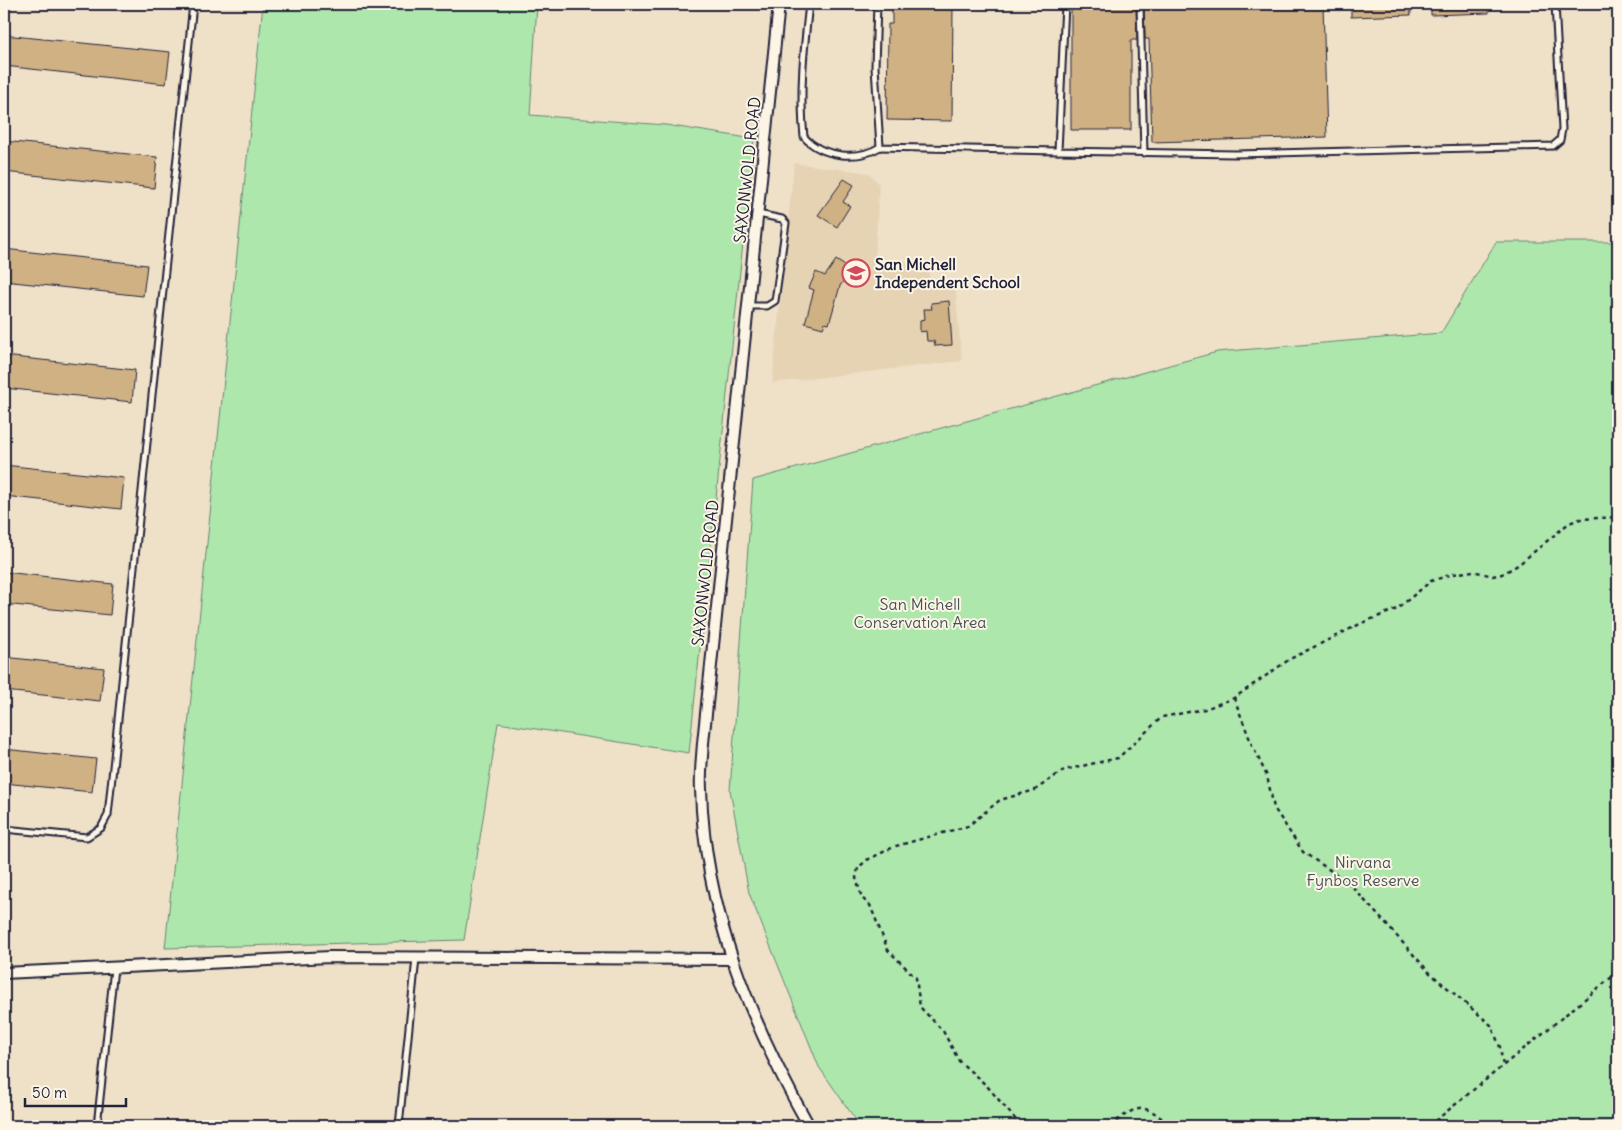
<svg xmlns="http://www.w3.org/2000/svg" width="1622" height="1130" font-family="Delius,sans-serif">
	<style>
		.built { fill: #e6d3b4 }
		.green { fill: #ade7ac; stroke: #688474 }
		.building { fill: #d0b184; stroke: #22223b }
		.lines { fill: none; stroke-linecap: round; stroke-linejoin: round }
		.lane-casing { stroke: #22223b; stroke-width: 9 }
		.street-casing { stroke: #22223b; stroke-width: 14 }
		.path { stroke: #22223b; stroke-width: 2.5; stroke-dasharray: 4 4; stroke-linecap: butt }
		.lane { stroke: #fcf5e5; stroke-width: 5 }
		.street { stroke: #fcf5e5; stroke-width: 10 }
		.labels { text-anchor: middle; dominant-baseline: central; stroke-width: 4; stroke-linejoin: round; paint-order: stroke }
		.street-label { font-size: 16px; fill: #22223b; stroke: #fcf5e5 }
		.poi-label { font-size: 16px; font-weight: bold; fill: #22223b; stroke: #fcf5e5; text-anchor: start }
		.park-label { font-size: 16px; fill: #455357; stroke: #fcf5e5 }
	</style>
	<rect width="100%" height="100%" fill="#efe1c8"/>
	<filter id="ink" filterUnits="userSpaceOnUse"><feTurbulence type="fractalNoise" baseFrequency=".02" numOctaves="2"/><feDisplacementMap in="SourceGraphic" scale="10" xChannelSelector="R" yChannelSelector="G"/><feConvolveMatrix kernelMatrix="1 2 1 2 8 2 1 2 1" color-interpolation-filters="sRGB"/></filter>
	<g filter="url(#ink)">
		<path class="built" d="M794 163 869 173 879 184 875 261 928 262 930 285 955 284 962 361 772 383Z"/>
		<g class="green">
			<path d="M263 4H537L530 115 666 125 754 139 689 753 498 723 464 940 165 948Z"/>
			<path d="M1496 242H1618V1126H860L819 1067 749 893 730 790 753 480 1217 352 1441 333Z"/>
		</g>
		<g class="building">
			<path d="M892 4H953L952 121 887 120 888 24H892Z"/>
			<path d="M1071 4H1136L1137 40H1131V130H1071Z"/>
			<path d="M1144 4H1323L1327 137 1152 142 1149 39H1145Z"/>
			<path d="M1351 4H1410L1411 15 1351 17Z"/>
			<path d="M1431 4H1489V13L1431 15Z"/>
			<path d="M4 35 170 52 166 84 4 66Z"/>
			<path d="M4 141 157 157 154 188 4 172Z"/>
			<path d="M844 179 854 185 843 202 850 206 837 227 818 215Z"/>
			<path d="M4 249 147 265 143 296 4 281Z"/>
			<path d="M836 260 851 270 840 286 829 324 825 323 823 328 805 323 814 290 809 288 816 272 825 276Z"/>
			<path d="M949 301 952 345 935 346 934 341H927L926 331 920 332V320L925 319 924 309H932L931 303Z"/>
			<path d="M4 356 135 370 132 402 4 388Z"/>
			<path d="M4 465 124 478 121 509 4 496Z"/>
			<path d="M4 572 113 584 110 615 4 604Z"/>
			<path d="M4 657 104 668 100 701 4 691Z"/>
			<path d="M4 749 96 759 92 792 4 783Z"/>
		</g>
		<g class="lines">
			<g class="lane-casing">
				<g id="lane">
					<path d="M809 4C804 48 799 92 804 137 822 157 857 161 880 147"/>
					<path d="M877 4 875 67 880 147 1058 151"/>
					<path d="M1065 4 1058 151 1235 154 1553 146 1560 140 1562 129 1555 4"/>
					<path d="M1140 4 1144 153"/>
					<path d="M748 306H767L775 301 786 223 782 219 758 214"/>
					<path d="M4 829 87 837 101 828 108 815 193 4"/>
					<path d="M97 1126 114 968"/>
					<path d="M399 1126 416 958"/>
				</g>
			</g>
			<g class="street-casing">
				<g id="street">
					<path d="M779 4 703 743C702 758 700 774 701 789 704 910 751 1023 809 1126"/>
					<path d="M4 973 330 957 731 959"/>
				</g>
			</g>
			<g class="path">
				<path d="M1234 698 1252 745 1267 776 1274 808 1303 852 1349 883 1430 973 1491 1025 1500 1047 1503 1066"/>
				<path d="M1021 1126 987 1086 959 1061 943 1031 920 1007 916 978 888 950 870 905 862 898 856 878 858 868 867 860 896 846 968 826 1000 800 1035 790 1064 770 1118 758 1162 717 1205 709 1234 698 1290 659 1362 623 1397 609 1431 581 1453 574 1473 571 1493 576 1502 574 1518 565 1569 523 1580 519 1618 517"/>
				<path d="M1110 1126C1135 1107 1144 1099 1169 1126"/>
				<path d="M1429 1126 1618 972"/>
			</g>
			<use href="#lane" class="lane"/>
			<use href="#street" class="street"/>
		</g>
	</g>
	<defs>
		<g id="school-ring" transform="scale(1.4375)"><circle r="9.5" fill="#fcf5e5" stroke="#d1495b" stroke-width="1.5"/><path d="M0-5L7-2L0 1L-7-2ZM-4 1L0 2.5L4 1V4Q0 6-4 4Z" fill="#d1495b"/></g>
	</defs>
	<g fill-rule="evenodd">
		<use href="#school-ring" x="856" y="273"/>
	</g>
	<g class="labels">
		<g class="street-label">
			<text transform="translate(747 170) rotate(-84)">SAXONWOLD ROAD</text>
			<text transform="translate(705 573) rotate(-84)">SAXONWOLD ROAD</text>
		</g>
		<g class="poi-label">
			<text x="875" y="264">San Michell<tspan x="875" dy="18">Independent School</tspan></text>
		</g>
		<g class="park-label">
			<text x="920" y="604">San Michell<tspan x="920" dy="18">Conservation Area</tspan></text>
			<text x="1363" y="862">Nirvana<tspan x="1363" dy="18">Fynbos Reserve</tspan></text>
		</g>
	</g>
	<rect width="1622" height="1130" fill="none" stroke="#fcf5e5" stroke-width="20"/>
	<rect x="10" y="10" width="1602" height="1110" fill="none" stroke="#22223b" stroke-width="2" filter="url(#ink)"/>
	<path d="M25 1098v8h101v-8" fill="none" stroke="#22223b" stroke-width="2.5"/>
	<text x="32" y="1098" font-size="15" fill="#22223b" stroke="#fcf5e5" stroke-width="4" paint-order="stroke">50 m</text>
</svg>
